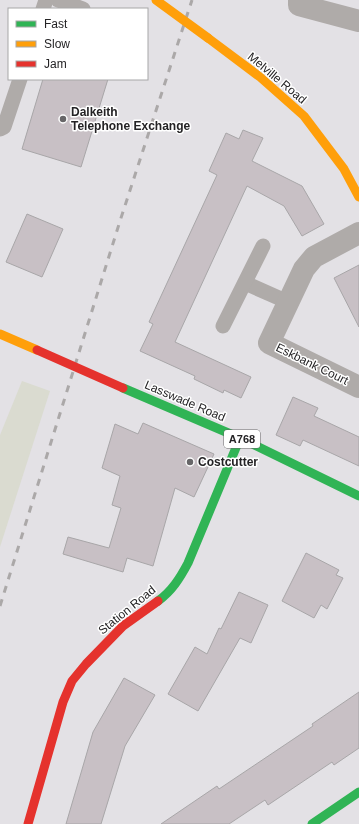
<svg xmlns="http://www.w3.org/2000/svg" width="359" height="824" font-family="Arial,sans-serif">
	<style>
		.green { fill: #dadbd0 }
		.building { fill: #c8c0c5; stroke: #a8a6a8 }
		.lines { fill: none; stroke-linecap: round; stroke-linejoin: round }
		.lane { stroke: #afaba9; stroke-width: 15 }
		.street { stroke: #afaba9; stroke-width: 22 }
		.fast { stroke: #30b455; stroke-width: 9 }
		.slow { stroke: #ff9f0a; stroke-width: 9 }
		.jam { stroke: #e5322d; stroke-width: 9 }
		.rail { stroke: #aba8a8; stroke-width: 3; stroke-dasharray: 7 7; stroke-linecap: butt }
		.slow-bridge { stroke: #ff9f0a; stroke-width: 9 }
		.jam-bridge { stroke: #e5322d; stroke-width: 9 }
		.poi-dot { fill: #676668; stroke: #fff; stroke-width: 1.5 }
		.labels { text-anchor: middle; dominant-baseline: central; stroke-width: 3; stroke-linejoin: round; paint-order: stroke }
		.shield { fill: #fff; stroke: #666566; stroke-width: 1 }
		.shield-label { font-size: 11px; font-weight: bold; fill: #242325 }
		.street-label { font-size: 12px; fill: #242325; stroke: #fff }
		.poi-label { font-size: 12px; font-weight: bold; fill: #242325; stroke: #fff; text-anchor: start }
	</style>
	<rect width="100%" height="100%" fill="#e3e1e5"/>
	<path class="green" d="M22 381 50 391 0 547V435Z"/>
	<g class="building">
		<path d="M43 79H108L81 167 22 149Z"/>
		<path d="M243 130 263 138 252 161 302 186 324 224 302 236 284 206 247 186 175 342 251 377 241 398 224 390 223 393 194 379 195 376 140 351 153 324 149 322 217 175 209 171 226 133 239 139Z"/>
		<path d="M27 214 63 229 42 277 6 262Z"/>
		<path d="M359 265V327L334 278Z"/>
		<path d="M293 397 318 408 314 416 359 437V466L303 440 300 446 276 435Z"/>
		<path d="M143 423 214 454 194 497 175 488 153 566 127 558 123 572 63 554 68 537 109 548 121 508 112 505 120 476 102 468 115 424 138 434Z"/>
		<path d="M306 553 339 570 336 575 343 578 327 609 321 605 314 618 282 601Z"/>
		<path d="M239 592 268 605 251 643 240 638 198 711 168 694 195 647 207 654 219 628 221 629Z"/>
		<path d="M124 678 155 695 125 746 101 824H66L93 732Z"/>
		<path d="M359 692V748L334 765 332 762 268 805 265 800 229 824H161L217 786 219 789 313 726 312 724Z"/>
	</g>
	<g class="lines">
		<g class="lane">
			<path d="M58 0 83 9"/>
			<path d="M43 9 46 0"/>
			<path d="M0 129 4 127 20 79"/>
			<path d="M245 283 288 302"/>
			<path d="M223 326 263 246"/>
		</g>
		<g class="street">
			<path d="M299 0V5L359 21"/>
			<path d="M359 233 314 257 304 269 269 343 359 387"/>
		</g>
		<g class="fast">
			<path d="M123 388 240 438 359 496"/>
			<path d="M158 601C172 591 180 578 188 563L240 438"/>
			<path d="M312 824 359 792"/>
		</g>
		<g class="slow">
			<path d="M208 38 260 77 304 116 344 169 359 197"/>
			<path d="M0 334 37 350"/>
		</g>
		<path class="jam" d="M28 824 63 702 72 681 86 664 123 626 158 601"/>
		<path class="rail" d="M0 606 120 221 192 0"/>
		<path class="slow-bridge" d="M156 0 208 38"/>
		<path class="jam-bridge" d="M37 350 123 388"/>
	</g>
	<g class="poi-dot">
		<circle cx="63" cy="119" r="4"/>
		<circle cx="190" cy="462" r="4"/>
	</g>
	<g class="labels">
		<rect class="shield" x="224" y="430" width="36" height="18" rx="3"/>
		<g class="shield-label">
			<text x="242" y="439">A768</text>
		</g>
		<g class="street-label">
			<text transform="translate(277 78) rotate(40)">Melville Road</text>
			<text transform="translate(312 364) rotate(26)">Eskbank Court</text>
			<text transform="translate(185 401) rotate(23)">Lasswade Road</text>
			<text transform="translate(127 610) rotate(-39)">Station Road</text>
		</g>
		<g class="poi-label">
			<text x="71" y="112">Dalkeith<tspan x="71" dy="14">Telephone Exchange</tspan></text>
			<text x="198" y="462">Costcutter</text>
		</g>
	</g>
	<rect x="8" y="8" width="140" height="72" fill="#ffffff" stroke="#a7a7a8"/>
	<rect x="16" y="21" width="20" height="6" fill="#30b455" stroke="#a7a7a8"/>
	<text x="44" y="28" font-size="12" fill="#242325">Fast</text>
	<rect x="16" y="41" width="20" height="6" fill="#ff9f0a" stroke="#a7a7a8"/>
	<text x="44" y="48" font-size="12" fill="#242325">Slow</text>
	<rect x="16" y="61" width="20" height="6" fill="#e5322d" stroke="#a7a7a8"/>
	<text x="44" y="68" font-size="12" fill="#242325">Jam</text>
</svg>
